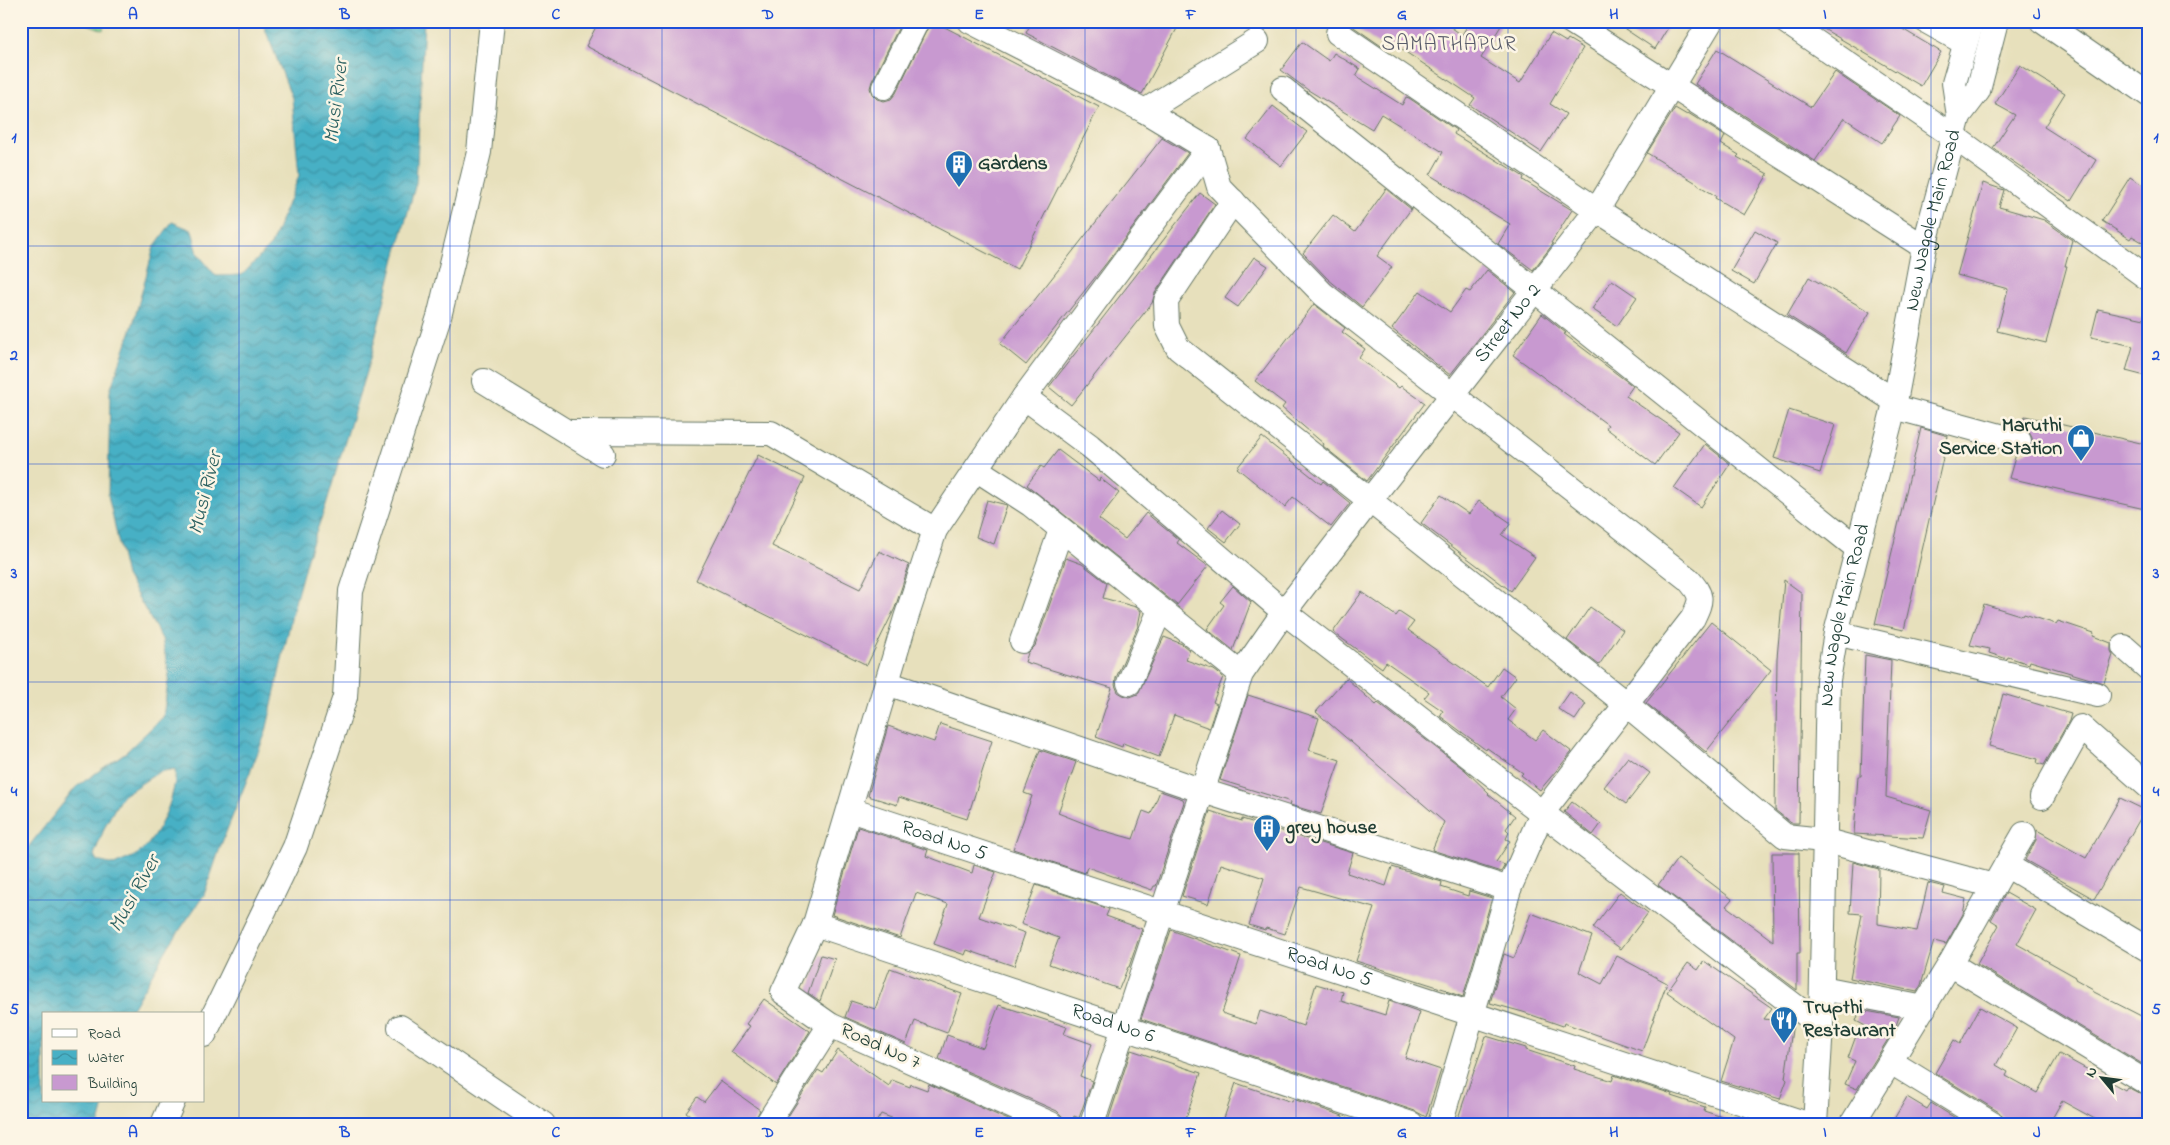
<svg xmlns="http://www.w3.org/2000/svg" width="2170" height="1145" font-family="'Indie Flower',sans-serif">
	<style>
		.park { fill: url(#park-dots); stroke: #508a67 }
		.water { fill: url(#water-waves); stroke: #33767c; fill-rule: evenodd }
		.building { fill: #c899d0 }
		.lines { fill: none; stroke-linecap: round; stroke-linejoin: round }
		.minor-casing { stroke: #657664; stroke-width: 26 }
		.minor { stroke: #fff; stroke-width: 24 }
		.grid { fill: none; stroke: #1d4ed8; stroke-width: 1; stroke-opacity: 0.55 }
		.labels { text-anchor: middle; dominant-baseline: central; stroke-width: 5; stroke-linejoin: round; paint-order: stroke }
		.poi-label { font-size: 20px; font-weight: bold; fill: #1f3d34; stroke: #fcf5e5; text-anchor: start }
		.street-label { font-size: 20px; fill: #1f3d34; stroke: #fcf5e5 }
		.neighbourhood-label { font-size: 21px; letter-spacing: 1px; fill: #5a5d6b; stroke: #fcf5e5 }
		.water-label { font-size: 21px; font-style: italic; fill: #2b6060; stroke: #fcf5e5 }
		.neatline { fill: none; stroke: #1d4ed8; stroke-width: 2 }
		.grid-label { font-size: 16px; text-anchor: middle; font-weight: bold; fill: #1d4ed8 }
	</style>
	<defs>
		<pattern id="park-dots" width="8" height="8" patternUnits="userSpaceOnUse" patternTransform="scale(1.25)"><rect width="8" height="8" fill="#82d79a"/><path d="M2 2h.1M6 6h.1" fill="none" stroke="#70b985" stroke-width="1.8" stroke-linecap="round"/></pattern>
		<pattern id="water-waves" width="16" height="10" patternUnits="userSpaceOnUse" patternTransform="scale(1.25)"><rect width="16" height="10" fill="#47b0c5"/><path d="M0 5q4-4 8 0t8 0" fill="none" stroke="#3b90a1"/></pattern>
	</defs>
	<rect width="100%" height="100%" fill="#fcf5e5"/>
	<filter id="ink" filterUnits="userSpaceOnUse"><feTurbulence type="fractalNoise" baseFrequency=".02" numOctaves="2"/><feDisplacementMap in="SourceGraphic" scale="10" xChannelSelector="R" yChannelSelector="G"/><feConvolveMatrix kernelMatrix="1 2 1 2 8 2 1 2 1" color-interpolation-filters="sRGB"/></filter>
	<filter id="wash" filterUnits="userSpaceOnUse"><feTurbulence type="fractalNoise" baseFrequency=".0096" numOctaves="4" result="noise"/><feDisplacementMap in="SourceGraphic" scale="20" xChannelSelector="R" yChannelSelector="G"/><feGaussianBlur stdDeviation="1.12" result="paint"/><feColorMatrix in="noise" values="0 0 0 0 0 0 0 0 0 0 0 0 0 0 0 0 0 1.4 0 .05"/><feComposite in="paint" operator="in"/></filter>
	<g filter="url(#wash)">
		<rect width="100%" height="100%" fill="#e7e0bc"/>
		<path class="park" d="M80 21H104L103 30Z"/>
		<path class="water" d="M262 21H424L416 183 395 258 371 355 326 505 307 558 293 610 266 732 221 845 204 895 170 944 129 1014H44V1101H105L99 1124H21V856L76 787 126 752 163 717 169 675 162 639 126 576 108 495 110 391 133 324 154 247 172 222 192 230 198 254 216 276 242 275 271 245 299 176 292 98ZM175 769C178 792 158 839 139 853 132 858 122 861 114 865L97 861 94 855 106 824 122 796 159 772Z"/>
		<g id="blocks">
			<g class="building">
				<path d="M599 21H902L872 81 870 88 872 94 877 99 884 101 891 99 896 93 931 21H933L1099 107 1017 269 586 46Z"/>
				<path d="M1032 21H1181L1142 94 1026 33Z"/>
				<path d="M1345 21H1442L1462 35 1470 21H1504L1481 58 1520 83 1551 33 1566 42 1568 39 1583 48 1550 104 1566 114 1541 152 1470 105 1475 98 1392 43 1387 50Z"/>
				<path d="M1613 21H1672L1655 49Z"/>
				<path d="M1810 21H1889L1941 52 1921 86Z"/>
				<path d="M1302 42 1329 61 1334 53 1360 69 1356 76 1402 105 1406 97 1409 98 1456 130 1454 134 1516 172 1524 177 1523 180 1572 210 1551 243 1553 244 1533 270 1498 244 1510 224 1430 175 1443 152 1381 114 1372 129 1308 90 1281 70Z"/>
				<path d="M1717 49 1811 107 1835 72 1900 116 1882 143 1844 118 1815 161 1695 84Z"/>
				<path d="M2020 65 2065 93 2044 127 2096 160 2071 201 1993 148 2015 115 1995 104Z"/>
				<path d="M1273 106 1307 132 1281 166 1247 139Z"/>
				<path d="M1675 108 1687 115 1688 113 1725 136 1721 144 1739 155 1737 157 1768 174 1744 215 1715 198 1716 196 1698 185V184L1647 153Z"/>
				<path d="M1162 138 1188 153 1108 261 1026 365 1000 344Z"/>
				<path d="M2130 177 2149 189V246L2132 236 2130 239 2102 221Z"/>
				<path d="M1983 183 2004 190 1999 207 2044 220 2072 240 2065 266H2067L2046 343 1997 331 2008 289 1957 275Z"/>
				<path d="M1386 189 1411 209 1377 256 1392 267 1362 307 1328 279 1303 253 1333 215 1355 232Z"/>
				<path d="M1200 193 1215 204 1155 293 1152 303 1071 405 1049 387Z"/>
				<path d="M1755 230 1777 243 1754 284 1731 271Z"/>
				<path d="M1254 257 1268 266 1238 307 1225 298Z"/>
				<path d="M1487 270 1515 292 1450 375 1392 329 1420 291 1450 312 1466 290 1470 292Z"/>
				<path d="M1809 277 1870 312 1846 353 1787 315Z"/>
				<path d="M1612 280 1637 297 1617 326 1592 309Z"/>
				<path d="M1314 304 1345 328 1342 332 1365 349 1359 358 1399 388 1401 386 1425 403 1367 481 1323 446 1324 444 1282 408 1285 404 1255 381Z"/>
				<path d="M2098 309 2149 320V377L2126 371 2133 346 2091 337Z"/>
				<path d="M1542 314 1566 333 1564 334 1633 386 1626 396 1679 432 1655 465 1606 428 1608 425 1513 355Z"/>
				<path d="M1789 410 1835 425 1820 473 1774 458Z"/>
				<path d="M2025 416 2149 445V510L2009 478 2016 454H2022L2028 451 2032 444V438L2029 432 2022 428Z"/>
				<path d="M1921 428 1948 436 1904 630 1875 624Z"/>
				<path d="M1262 437 1321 484 1323 481 1350 503 1331 527 1293 497 1285 507 1237 468Z"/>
				<path d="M1705 444 1730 464 1701 507 1674 488Z"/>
				<path d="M1058 450 1099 481 1100 478 1119 493 1099 519 1125 539 1146 513 1179 540 1177 543 1208 566 1177 605 1027 485 1041 466 1044 468Z"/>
				<path d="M758 455 805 478 772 546 860 589 879 551 909 565 895 608 867 665 696 580Z"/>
				<path d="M1441 495 1469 514 1479 501 1511 523 1502 535 1535 557 1511 591 1421 523Z"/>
				<path d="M987 500 1007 505 994 544 976 537Z"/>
				<path d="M1222 510 1240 524 1226 542 1208 528Z"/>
				<path d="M1066 558 1082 564 1107 583 1103 598 1136 607 1141 611 1138 626 1116 678 1115 685 1118 692 1123 695 1130 697 1138 694 1164 637 1182 644 1189 650 1186 660 1214 670 1223 677 1213 702 1217 704 1209 728 1174 715 1159 757 1123 743 1122 747 1096 737 1112 688 1025 662 1028 653 1035 646Z"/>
				<path d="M1784 580 1802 593 1799 823H1791L1775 810 1777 658Z"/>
				<path d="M1233 586 1251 602 1233 650 1207 629 1224 605 1220 602Z"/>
				<path d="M1362 592 1396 616 1399 612 1414 622 1408 630 1488 687 1502 667 1516 677 1501 697 1516 709 1508 720 1535 740 1543 730 1572 752 1540 790 1521 775 1523 773 1487 748 1486 750 1440 716 1443 711 1424 698 1429 692 1386 662 1382 668 1333 632Z"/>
				<path d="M1984 604 2023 616 2024 614 2056 624 2058 621 2094 633 2093 636 2111 643V651L2113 655 2104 683 2030 661 2029 664 2008 657 2007 659 1989 653 1990 649 1970 645Z"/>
				<path d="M1590 607 1623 630 1599 665 1567 640Z"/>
				<path d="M1711 622 1771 670 1706 752 1646 703Z"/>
				<path d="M1865 655 1891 660 1886 797 1931 810 1923 838 1854 834 1858 776H1861Z"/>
				<path d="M1346 678 1376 705 1378 703 1465 770 1489 793 1488 794 1515 816 1506 829 1509 832 1506 839 1510 841 1496 862 1505 865 1501 872 1432 850 1444 822 1316 712Z"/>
				<path d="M1570 692 1586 704 1575 720 1558 709Z"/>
				<path d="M2003 694 2071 714 2069 721 2044 765 2037 763 2038 759 1989 746Z"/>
				<path d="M1248 695 1319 718 1309 750 1340 760 1321 814 1290 805 1291 802 1220 780Z"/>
				<path d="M940 724 992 741 967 819 899 797 897 805 868 796 888 726 934 742Z"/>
				<path d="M1040 750 1076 762 1058 813 1101 830 1133 839 1143 811 1151 814 1160 791 1183 799 1184 802 1156 886H1154L1152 890 1087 867 1085 873 1013 849 1032 796 1024 793Z"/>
				<path d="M1628 757 1650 773 1626 804 1604 787Z"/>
				<path d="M2120 798 2145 810 2094 899 2025 860 2036 840 2037 830 2086 858Z"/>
				<path d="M1572 802 1601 824 1593 835 1564 812Z"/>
				<path d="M1210 811 1242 821V819L1281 831 1353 853 1347 873 1386 886 1392 867 1442 882 1441 887 1468 896 1469 891 1492 898 1463 997 1446 991 1447 990 1356 961 1374 908 1301 887 1285 934 1266 928 1265 930 1249 925 1264 878 1221 864 1208 904 1182 896Z"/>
				<path d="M858 827 928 850 926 856 972 873 974 865 996 872 979 917 1025 933 1014 966 967 950 965 955 934 944 948 904 916 893 900 938 832 915Z"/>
				<path d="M1772 853H1799L1800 953H1797V990L1658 885 1678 858 1732 899 1726 906 1773 941Z"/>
				<path d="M1853 862 1879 869 1878 924 1917 931 1928 883 1945 887 1943 893 1966 899 1963 914 1946 944 1934 941 1921 985 1917 992 1850 978 1862 914 1850 913Z"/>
				<path d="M1036 885 1109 909 1106 916 1142 929 1129 967H1128L1119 989 1049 964 1059 938 1021 924Z"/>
				<path d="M1620 892 1648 913 1621 949 1593 928Z"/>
				<path d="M2006 893 2036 910 2017 944 2076 977 2075 979 2093 989 2092 991 2149 1020V1068L1977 964 1999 925 1991 920Z"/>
				<path d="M1531 913 1592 936 1579 972 1602 984 1617 956 1667 983 1642 1051 1564 1023 1563 1026 1523 1012 1490 1003 1504 954 1514 958Z"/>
				<path d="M1171 930 1241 956 1222 1013 1256 1024 1260 1011 1303 1026 1316 984 1343 992 1341 1001 1385 1015 1389 1001 1420 1012 1405 1058 1441 1070 1426 1117 1415 1111 1141 1019Z"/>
				<path d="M821 955 835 959 820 1001 808 993Z"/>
				<path d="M1704 961 1772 1008 1764 1019 1793 1023 1785 1078 1787 1080 1780 1099 1721 1081 1734 1040 1667 992 1688 963 1698 970Z"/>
				<path d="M890 968 962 994 947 1033 915 1021 906 1044 845 1017 851 1001 875 1009Z"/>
				<path d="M764 999 810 1031 776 1085 731 1052 750 1026 746 1024Z"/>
				<path d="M999 1005 1067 1027 1064 1034 1092 1044 1080 1076 1092 1081 1079 1118 1074 1116 1072 1124H1065L1062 1116 1057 1111 939 1059 947 1035 983 1048Z"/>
				<path d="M1980 1007 2017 1028 1996 1065 2008 1072 2006 1076 2037 1093 2059 1054 2125 1090 2127 1087 2149 1098V1124H2104L2062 1101 2049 1124H2011L2005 1120 1999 1112 1935 1073 1954 1040 1960 1044Z"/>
				<path d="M1860 1010 1899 1017 1895 1028 1857 1089 1845 1084 1855 1061 1848 1058 1857 1033 1888 1038 1856 1021Z"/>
				<path d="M1486 1036 1526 1048V1050L1575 1066 1574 1069 1612 1081 1614 1075 1672 1094 1671 1096 1705 1107 1704 1111 1734 1121V1124H1456Z"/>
				<path d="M838 1050 889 1086 892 1080 910 1087 911 1084 927 1090 929 1084 1017 1124H907L881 1114 875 1124H783L818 1070 823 1073Z"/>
				<path d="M1131 1050 1201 1073 1184 1124H1107Z"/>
				<path d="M720 1081 760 1110 753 1124H702L686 1112 697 1097 704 1102Z"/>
				<path d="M1236 1083 1292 1102 1293 1099 1343 1116 1341 1124H1231L1223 1121Z"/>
				<path d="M1907 1097 1927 1109 1931 1103 1965 1124H1891Z"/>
			</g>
		</g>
	</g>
	<g filter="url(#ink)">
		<use href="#blocks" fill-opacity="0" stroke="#657664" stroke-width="1"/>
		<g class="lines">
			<g class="minor-casing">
				<g id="minor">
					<path d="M970 21 1145 111 1208 149 1219 187 1323 294 1688 579C1703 596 1702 599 1693 618L1542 813 1509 889 1440 1124"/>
					<path d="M1570 21 1924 247"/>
					<path d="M1785 21 1953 136 2149 279"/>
					<path d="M1926 21 1965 43"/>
					<path d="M2042 21 2149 95"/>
					<path d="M1338 33 1597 210 1895 401"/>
					<path d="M884 87 917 21"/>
					<path d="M1283 89 1857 548"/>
					<path d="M1145 111 1257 41"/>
					<path d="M1959 116 1954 83 1972 21"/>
					<path d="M1233 201 1166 301 1167 326 1178 348 1626 704 1785 836 1823 840 1994 886"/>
					<path d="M484 381 603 454"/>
					<path d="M1024 397 1090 446 1284 612 1542 813 1821 1026"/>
					<path d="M1894 407 2019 441"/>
					<path d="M568 432 771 433 935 530"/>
					<path d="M976 469 1030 504 1241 674"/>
					<path d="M1836 633 2098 695"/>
					<path d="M1022 641 1061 530"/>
					<path d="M2124 647 2149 669"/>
					<path d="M887 683 1203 791 1509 889"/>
					<path d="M1129 683 1160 610"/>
					<path d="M2042 797 2081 727 2149 787"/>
					<path id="s1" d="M850 810 1807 1124"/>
					<path d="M2006 865 2024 834"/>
					<path id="s2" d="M815 924 1411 1124"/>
					<path d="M1950 964 2149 1084"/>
					<path d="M1822 988 1924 1008"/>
					<path d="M400 1027 543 1124"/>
					<path d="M204 1035 295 847 345 697 351 591 439 317 479 152 492 21"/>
					<path d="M1891 1062 1992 1124"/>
					<path d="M163 1124 173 1101"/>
					<path d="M767 1124 830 1025"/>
					<path d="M1051 1124 830 1025 783 992 815 924 906 618 935 530 1024 397 1208 149"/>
					<path id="s3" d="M1092 1124 1241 674 1284 612 1370 500 1597 210 1711 21"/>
					<path id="s4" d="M1815 1124 1821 1026 1828 680 1836 633 1894 407 1924 247 1959 116 1978 91 1996 21"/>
					<path d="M1852 1124 1950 964 2006 865 2149 950"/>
				</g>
			</g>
			<use href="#minor" class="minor"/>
		</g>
	</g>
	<path class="grid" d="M239 21V1124M450 21V1124M662 21V1124M874 21V1124M1085 21V1124M1296 21V1124M1508 21V1124M1720 21V1124M1931 21V1124M21 246H2149M21 464H2149M21 682H2149M21 900H2149"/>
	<defs>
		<g id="building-pin" transform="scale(1.4375)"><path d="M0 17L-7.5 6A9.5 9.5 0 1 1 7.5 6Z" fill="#1f6fb2" stroke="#fcf5e5"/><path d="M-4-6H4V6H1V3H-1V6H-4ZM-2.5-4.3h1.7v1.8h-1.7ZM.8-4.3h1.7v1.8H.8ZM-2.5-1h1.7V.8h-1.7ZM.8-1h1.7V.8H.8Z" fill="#fff"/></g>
		<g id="shop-pin" transform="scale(1.4375)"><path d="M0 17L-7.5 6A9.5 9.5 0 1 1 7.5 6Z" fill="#1f6fb2" stroke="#fcf5e5"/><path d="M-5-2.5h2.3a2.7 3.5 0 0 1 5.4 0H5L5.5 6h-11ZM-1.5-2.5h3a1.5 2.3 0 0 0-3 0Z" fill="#fff"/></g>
		<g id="restaurant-pin" transform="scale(1.4375)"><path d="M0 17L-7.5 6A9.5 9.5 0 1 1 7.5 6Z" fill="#1f6fb2" stroke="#fcf5e5"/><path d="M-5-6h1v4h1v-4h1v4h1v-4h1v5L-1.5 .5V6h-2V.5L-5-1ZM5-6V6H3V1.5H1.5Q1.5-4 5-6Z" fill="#fff"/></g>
	</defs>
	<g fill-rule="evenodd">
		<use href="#building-pin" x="959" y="164"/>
		<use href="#shop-pin" x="2081" y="438"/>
		<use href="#building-pin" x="1267" y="828"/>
		<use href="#restaurant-pin" x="1784" y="1020"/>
	</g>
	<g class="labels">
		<g class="poi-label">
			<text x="978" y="164">Gardens</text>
			<text x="2062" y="426" text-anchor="end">Maruthi<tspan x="2062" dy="23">Service Station</tspan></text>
			<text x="1286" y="828">grey house</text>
			<text x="1803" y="1008">Trupthi<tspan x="1803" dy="23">Restaurant</tspan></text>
		</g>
		<g class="street-label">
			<text stroke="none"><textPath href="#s4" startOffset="916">New Nagole Main Road</textPath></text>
			<text stroke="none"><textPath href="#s3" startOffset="915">Street No 2</textPath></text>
			<text stroke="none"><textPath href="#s4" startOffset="511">New Nagole Main Road</textPath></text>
			<text stroke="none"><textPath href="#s1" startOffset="99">Road No 5</textPath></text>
			<text stroke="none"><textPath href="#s1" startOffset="504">Road No 5</textPath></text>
			<text stroke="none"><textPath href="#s2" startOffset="314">Road No 6</textPath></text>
			<text transform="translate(880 1047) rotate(24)">Road No 7</text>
		</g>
		<g class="neighbourhood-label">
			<text x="1449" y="45">SAMATHAPUR</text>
		</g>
		<g class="water-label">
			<text transform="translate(337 101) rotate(-83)">Musi River</text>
			<text transform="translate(206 493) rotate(-76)">Musi River</text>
			<text transform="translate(135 894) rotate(-61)">Musi River</text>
		</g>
	</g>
	<rect width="2170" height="1145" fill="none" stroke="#fcf5e5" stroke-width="55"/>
	<rect x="42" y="1012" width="162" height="90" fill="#fcf5e5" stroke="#a4ab9e"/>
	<rect x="52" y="1029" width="25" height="8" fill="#ffffff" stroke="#a4ab9e"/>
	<text x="88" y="1038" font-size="15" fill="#1f3d34">Road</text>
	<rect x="52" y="1050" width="25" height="15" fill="url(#water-waves)" stroke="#a4ab9e"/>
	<text x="88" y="1062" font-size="15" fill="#1f3d34">Water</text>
	<rect x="52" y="1075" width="25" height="15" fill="#c899d0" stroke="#a4ab9e"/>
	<text x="88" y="1088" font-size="15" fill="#1f3d34">Building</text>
	<g transform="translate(2102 1078) rotate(299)" stroke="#fcf5e5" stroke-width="4" paint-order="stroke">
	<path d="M0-4L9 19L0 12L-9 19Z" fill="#1f3d34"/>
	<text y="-8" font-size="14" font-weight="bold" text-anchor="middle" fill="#1f3d34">N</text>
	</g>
	<rect x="28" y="28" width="2114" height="1090" class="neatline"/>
	<g class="grid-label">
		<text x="133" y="19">A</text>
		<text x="345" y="19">B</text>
		<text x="556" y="19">C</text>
		<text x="768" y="19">D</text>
		<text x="979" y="19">E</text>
		<text x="1191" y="19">F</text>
		<text x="1402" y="19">G</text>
		<text x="1614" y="19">H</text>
		<text x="1825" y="19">I</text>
		<text x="2037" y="19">J</text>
		<text x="14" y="142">1</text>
		<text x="2156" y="142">1</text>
		<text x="14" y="360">2</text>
		<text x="2156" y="360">2</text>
		<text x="14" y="578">3</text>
		<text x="2156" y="578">3</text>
		<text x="14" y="796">4</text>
		<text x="2156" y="796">4</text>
		<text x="14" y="1014">5</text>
		<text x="2156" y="1014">5</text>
		<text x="133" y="1137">A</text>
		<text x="345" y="1137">B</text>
		<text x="556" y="1137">C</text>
		<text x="768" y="1137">D</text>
		<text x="979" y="1137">E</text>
		<text x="1191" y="1137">F</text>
		<text x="1402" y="1137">G</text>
		<text x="1614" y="1137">H</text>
		<text x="1825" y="1137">I</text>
		<text x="2037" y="1137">J</text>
	</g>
</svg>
